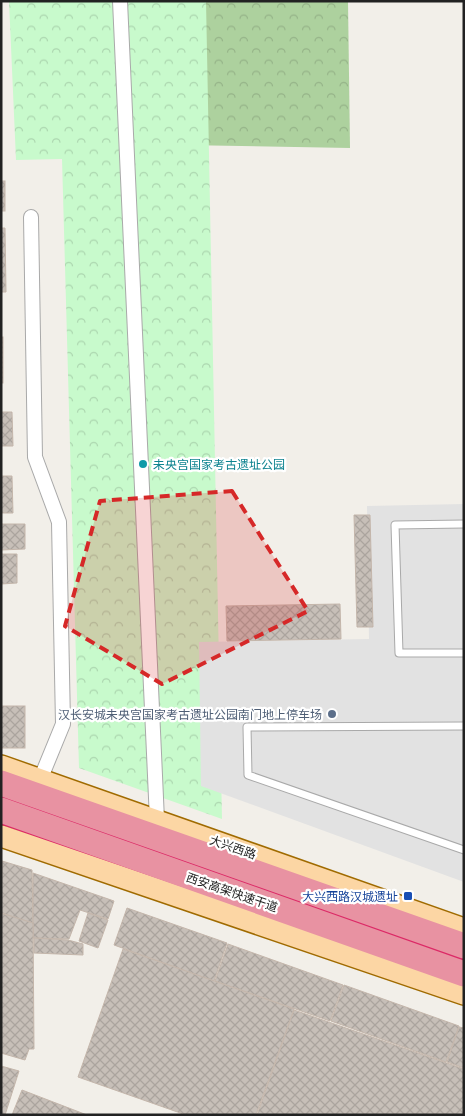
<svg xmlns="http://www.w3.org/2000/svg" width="465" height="1116" font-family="'PT Sans Narrow','Noto Sans SC',sans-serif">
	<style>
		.forest { fill: url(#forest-crowns) }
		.park { fill: url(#park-crowns) }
		.parking { fill: #e2e2e2 }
		.building { fill: url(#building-cross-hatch); stroke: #c4b6ab }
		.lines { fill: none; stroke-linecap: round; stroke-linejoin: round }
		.lane-casing { stroke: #a9a9a9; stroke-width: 9 }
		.street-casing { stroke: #a9a9a9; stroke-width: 16 }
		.primary-casing { stroke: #a06b00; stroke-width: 24 }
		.highway-casing { stroke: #dc2a67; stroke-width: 28 }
		.lane { stroke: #fff; stroke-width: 7 }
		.street { stroke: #fff; stroke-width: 14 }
		.primary { stroke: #fcd6a4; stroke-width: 21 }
		.highway { stroke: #e892a2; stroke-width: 25 }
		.marked { fill: #d62828; fill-opacity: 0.2; stroke: #d62828; stroke-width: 4; stroke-dasharray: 10 6; stroke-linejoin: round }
		.culture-dot { fill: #0f9aa8; stroke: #fff; stroke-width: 2 }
		.service-dot { fill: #5c6f8a; stroke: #fff; stroke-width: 2 }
		.transit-dot { fill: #1a4fb4; stroke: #fff; stroke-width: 2 }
		.labels { text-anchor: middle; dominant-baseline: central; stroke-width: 4.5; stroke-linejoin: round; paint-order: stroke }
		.culture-label { font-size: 12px; fill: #0d838f; stroke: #fff; text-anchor: start }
		.service-label { font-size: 12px; fill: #4e5e75; stroke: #fff; text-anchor: end }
		.street-label { font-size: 12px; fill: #222; stroke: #fff }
		.transit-label { font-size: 12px; fill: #164399; stroke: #fff; text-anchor: end }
	</style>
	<defs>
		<pattern id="forest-crowns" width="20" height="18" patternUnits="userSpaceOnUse" patternTransform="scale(1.25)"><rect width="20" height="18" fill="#add19e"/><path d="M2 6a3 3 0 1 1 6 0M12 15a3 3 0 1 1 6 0" fill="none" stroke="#95b388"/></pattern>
		<pattern id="park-crowns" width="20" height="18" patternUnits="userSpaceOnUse" patternTransform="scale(1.25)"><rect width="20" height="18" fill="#c8facc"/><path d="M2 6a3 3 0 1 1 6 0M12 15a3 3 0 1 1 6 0" fill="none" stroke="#acd6af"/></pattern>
		<pattern id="building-cross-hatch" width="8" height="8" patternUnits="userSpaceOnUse" patternTransform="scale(1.25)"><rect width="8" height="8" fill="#c7bfb8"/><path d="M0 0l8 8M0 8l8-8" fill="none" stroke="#aba49e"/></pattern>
	</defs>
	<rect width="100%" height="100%" fill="#f2efe9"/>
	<path class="forest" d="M180 1H348L350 148 182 145Z"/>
	<path class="park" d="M9 1H206L222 819 79 768 62 159 16 160Z"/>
	<path class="parking" d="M464 504V882L201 786 199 642 369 639 367 506Z"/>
	<g class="building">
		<rect x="1" y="181" width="4" height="30"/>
		<path d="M1 228H5L6 292H1Z"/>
		<rect x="1" y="337" width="2" height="46"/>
		<path d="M1 412H12L13 446H1Z"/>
		<path d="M1 476H12L13 513H1Z"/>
		<path d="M354 515H370L373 627H357Z"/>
		<path d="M1 524H25V549L1 550Z"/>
		<path d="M1 554H17V583L1 584Z"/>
		<path d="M340 604 341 639 227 641 226 606Z"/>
		<rect x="1" y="706" width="24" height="42"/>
		<path d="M2 861 32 870 33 923 1 913Z"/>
		<path d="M33 873 114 901 108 919 80 910 69 939 33 938Z"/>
		<path d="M127 908 227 943 214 981 114 945Z"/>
		<path d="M1 913 33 923 34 1049H29L25 1060 1 1053Z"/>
		<path d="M88 913 108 920 98 948 79 941Z"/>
		<path d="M34 938 68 940 83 944V955L34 953Z"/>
		<path d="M228 944 343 985 330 1021 215 981Z"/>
		<path d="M123 949 294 1009 256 1115H186L78 1077Z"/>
		<path d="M344 985 459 1026 446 1062 331 1021Z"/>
		<path d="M294 1010 464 1069V1115H257Z"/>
		<path d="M459 1027 464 1028V1068L447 1062Z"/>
		<path d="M1 1066 19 1071 5 1115H1Z"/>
		<path d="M22 1090 87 1115H12Z"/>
	</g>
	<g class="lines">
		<g class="lane-casing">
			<g id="lane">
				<path d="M464 524 395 525 399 653H464"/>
				<path d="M464 726 247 727 248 775 464 850"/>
			</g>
		</g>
		<g class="street-casing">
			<g id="street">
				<path d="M120 1 157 820"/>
				<path d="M31 217 35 457 59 522 63 724 40 780"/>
			</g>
		</g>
		<g class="primary-casing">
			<g id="primary">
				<path d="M1 766 464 929"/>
				<path d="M1 836 464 994"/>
			</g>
		</g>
		<g class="highway-casing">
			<g id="highway">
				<path d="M1 783 464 946"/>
				<path d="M1 810 464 974"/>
			</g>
		</g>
		<use href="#lane" class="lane"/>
		<use href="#street" class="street"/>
		<use href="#primary" class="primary"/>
		<use href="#highway" class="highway"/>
	</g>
	<path class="marked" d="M232 491 308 611 162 684 65 626 100 501Z"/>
	<circle class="culture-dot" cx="143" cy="464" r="5"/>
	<circle class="service-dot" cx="332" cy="714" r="5"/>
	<rect class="transit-dot" x="403" y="891" width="10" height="10" rx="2.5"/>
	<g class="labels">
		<g class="culture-label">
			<text x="153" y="464">未央宫国家考古遗址公园</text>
		</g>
		<g class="service-label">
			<text x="322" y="714">汉长安城未央宫国家考古遗址公园南门地上停车场</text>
		</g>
		<g class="street-label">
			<text transform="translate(233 847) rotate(19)">大兴西路</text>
			<text transform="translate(232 892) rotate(19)">西安高架快速干道</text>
		</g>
		<g class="transit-label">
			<text x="398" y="896">大兴西路汉城遗址</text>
		</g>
	</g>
	<rect width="465" height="1116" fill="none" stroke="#222222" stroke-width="5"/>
</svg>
